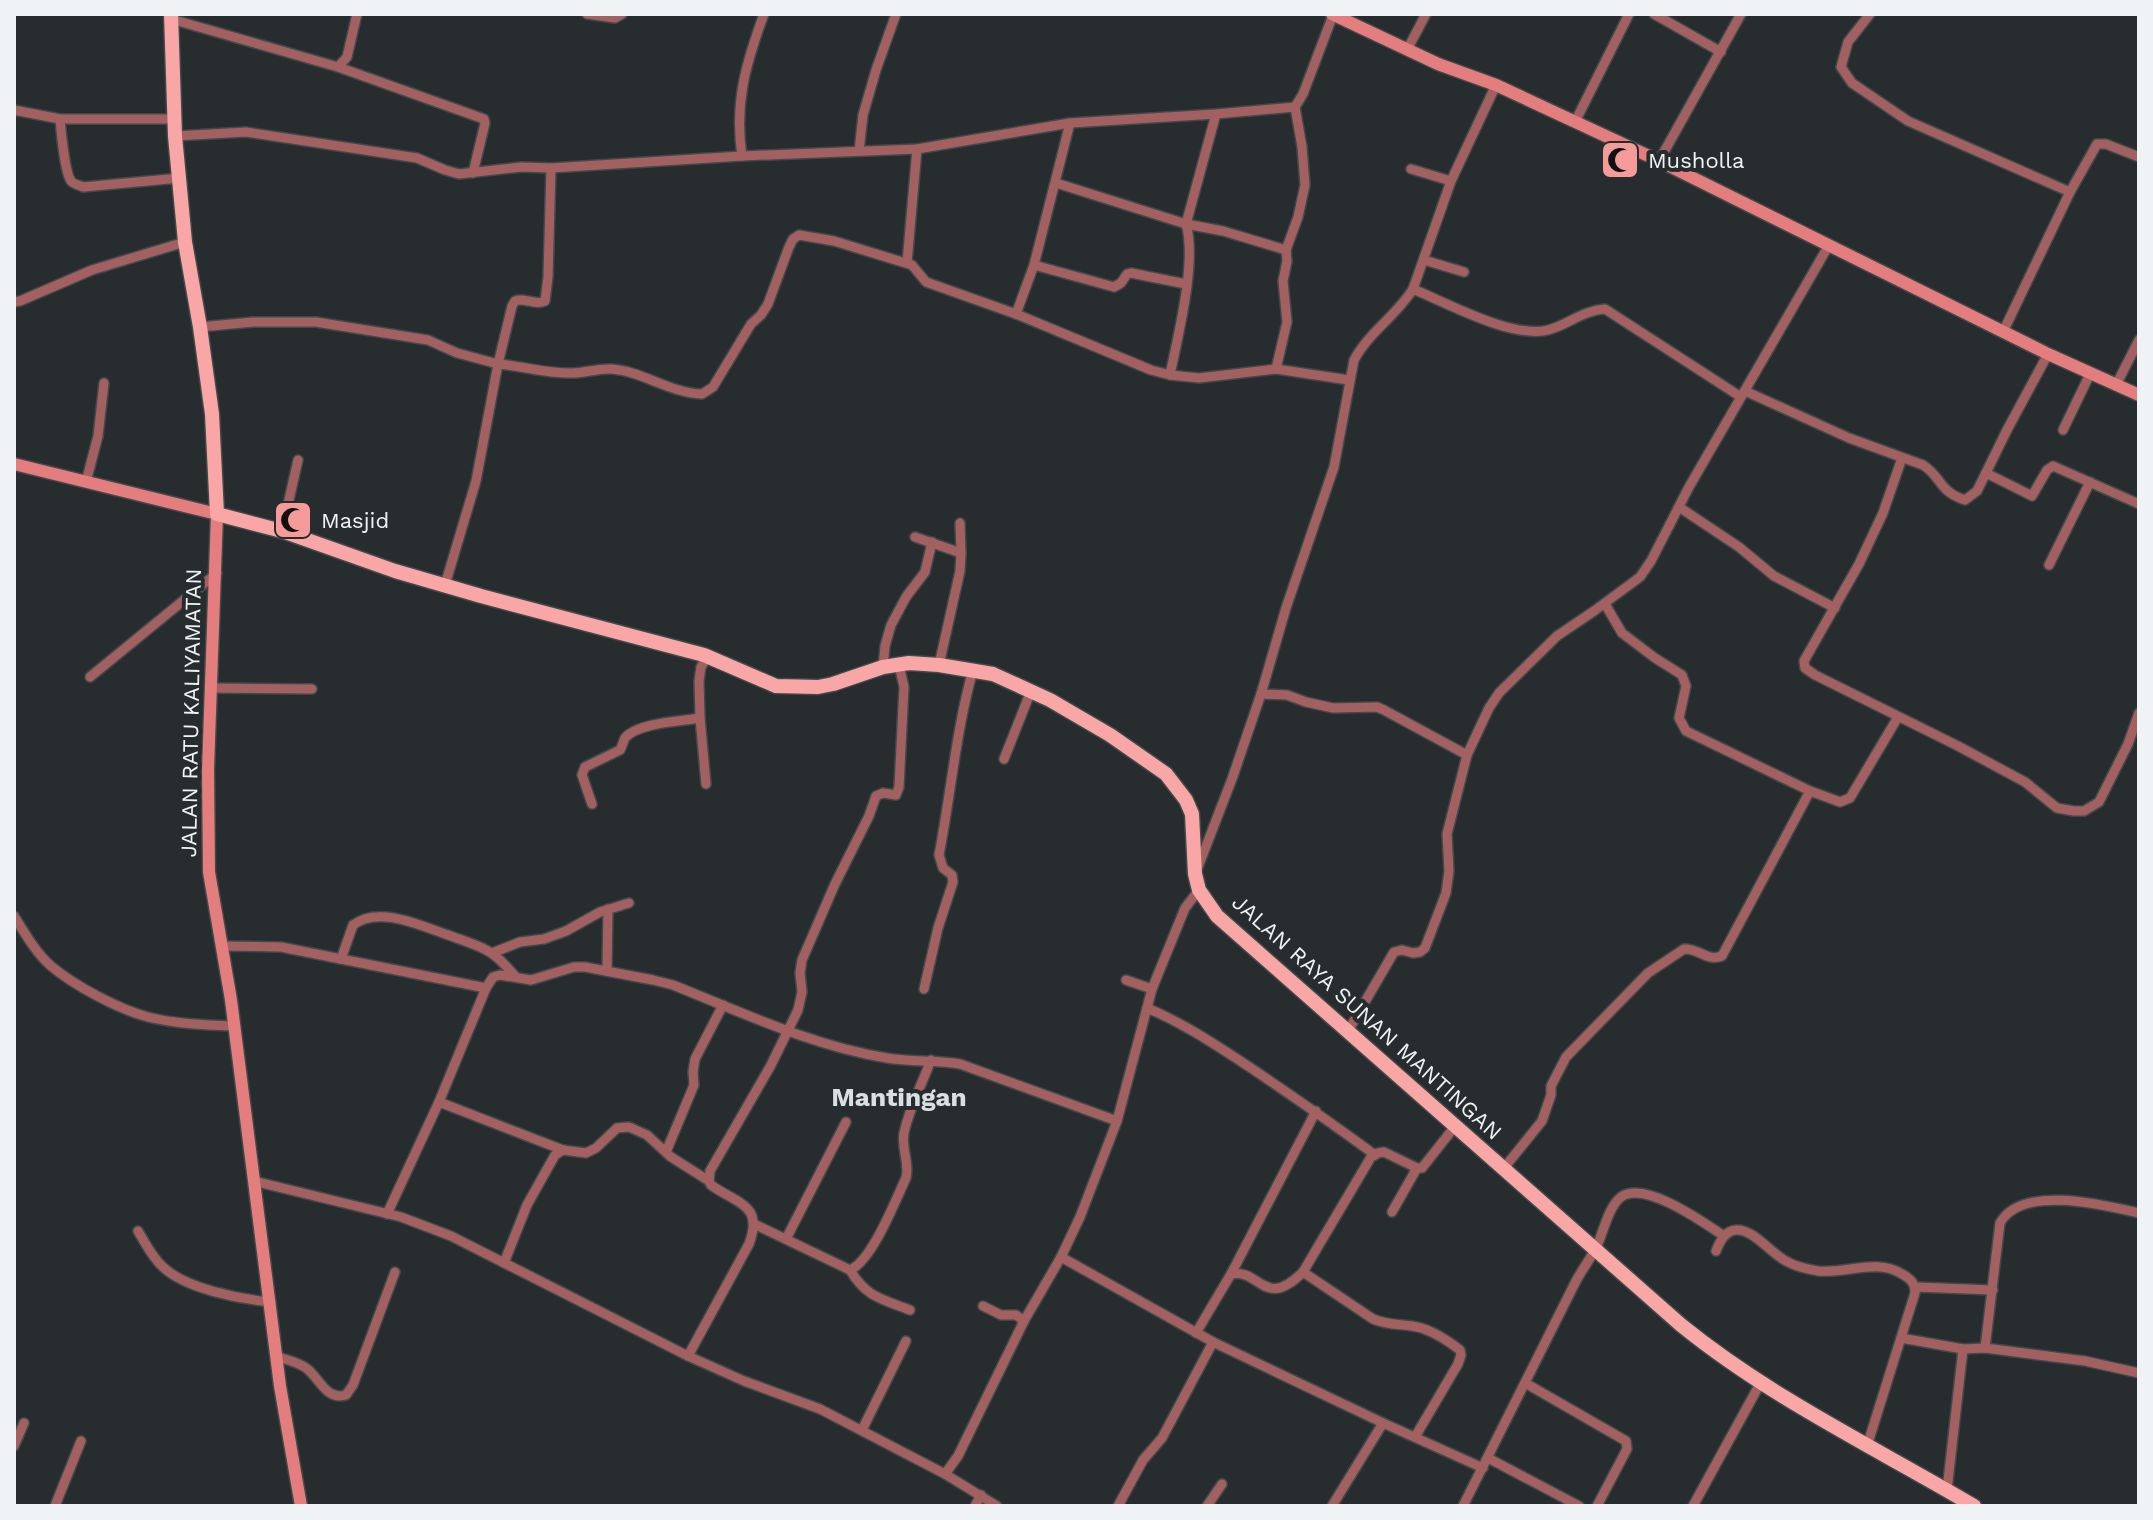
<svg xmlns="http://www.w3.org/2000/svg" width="2153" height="1520" font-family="'Work Sans',sans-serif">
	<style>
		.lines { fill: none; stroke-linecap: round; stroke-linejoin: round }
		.street-casing { stroke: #43494b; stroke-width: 12 }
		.secondary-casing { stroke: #43494b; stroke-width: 15 }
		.primary-casing { stroke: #43494b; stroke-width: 17 }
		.street { stroke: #a26160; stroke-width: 9 }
		.secondary { stroke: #e47d7d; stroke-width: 12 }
		.primary { stroke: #f8a7a6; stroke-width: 14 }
		.labels { text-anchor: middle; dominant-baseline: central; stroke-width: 8; stroke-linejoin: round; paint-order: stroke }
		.poi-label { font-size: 22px; fill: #eff3f5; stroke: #272d2f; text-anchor: start }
		.street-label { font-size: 22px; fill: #eff3f5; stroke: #272d2f }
		.quarter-label { font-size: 26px; font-weight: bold; fill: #d9e0e3; stroke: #272d2f }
	</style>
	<rect width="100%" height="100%" fill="#272d2f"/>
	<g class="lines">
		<g class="street-casing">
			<g id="street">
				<path d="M587 14 615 18 622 14"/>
				<path d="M1654 14 1721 52"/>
				<path d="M1870 14 1848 42 1841 67 1852 83 1908 121 2070 192 2097 144H2106L2139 157"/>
				<path d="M171 19 338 67 347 57 357 14"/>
				<path d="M1407 50 1426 14"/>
				<path d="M338 67 484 119 485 123 473 173"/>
				<path d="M14 110 60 119H175"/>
				<path d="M60 119C61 131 65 173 71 181 73 184 79 185 83 187L180 178"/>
				<path d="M1575 122 1629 14"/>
				<path d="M175 136 246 132 417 158 445 170 459 174 521 167 551 168 742 156 917 149 1070 123 1216 114 1295 107 1303 94 1333 15"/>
				<path d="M859 151 863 115 876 70 896 14"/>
				<path d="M742 156C734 103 746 63 764 14"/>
				<path d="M1659 161 1741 14"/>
				<path d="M551 168 548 277 545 301C535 306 524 297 515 301L512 306 498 364C523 366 547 374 573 373 585 373 598 368 611 369 642 371 670 393 702 394L713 387 751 324 761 315 768 304 789 247 793 239 799 235 834 241 912 265 926 282 1016 314 1151 370 1170 375 1199 378 1276 369 1349 380"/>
				<path d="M1411 169 1451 181"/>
				<path d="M1056 183 1186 224 1223 231 1286 250"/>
				<path d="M1424 260 1464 272"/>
				<path d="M907 263 917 149"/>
				<path d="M1034 265 1114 287 1121 283 1127 274 1131 273 1186 284"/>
				<path d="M1413 289C1447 303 1512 339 1548 330 1568 325 1583 310 1605 309L1741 397"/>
				<path d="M14 302 20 301 92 270 185 242"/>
				<path d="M1016 314 1034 265 1070 123"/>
				<path d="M200 327 253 322H316L428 340 457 353 498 364 476 481 445 585"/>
				<path d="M2003 332 2070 192"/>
				<path d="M1276 369 1287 322 1283 281 1287 261 1286 250 1298 217 1305 185 1302 147 1295 107"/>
				<path d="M1170 375C1178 335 1197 262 1186 224L1216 114"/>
				<path d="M2116 385 2139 340"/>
				<path d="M1745 391 1849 438 1923 465C1942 477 1938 491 1965 500L1977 491 2007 430 2048 354"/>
				<path d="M2063 430 2090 374"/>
				<path d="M1902 458 1883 513 1859 564 1804 661 1805 668 1815 675 1958 746 2025 782 2057 808 2074 811H2084L2099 802 2128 744 2139 713"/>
				<path d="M1986 473 2032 496 2047 470 2053 466 2139 504"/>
				<path d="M86 482 98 436 104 383"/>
				<path d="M1679 507 1739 547 1774 576 1835 608"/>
				<path d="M960 523 961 553"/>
				<path d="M282 531 298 460"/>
				<path d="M915 537 961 553 960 571 939 665"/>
				<path d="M2049 565 2090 482"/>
				<path d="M1605 604 1622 633 1655 658 1682 675 1686 686 1679 718 1686 731 1810 791 1840 802 1850 798 1898 717"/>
				<path d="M883 667 885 646 891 625 906 597 925 572 932 542"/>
				<path d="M90 677 217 573"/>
				<path d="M211 688 312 689"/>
				<path d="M1261 694 1287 695 1306 702 1333 708 1377 707 1384 710 1467 755 1489 708 1499 693 1557 636 1594 611 1640 577 1651 561 1689 487 1829 245"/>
				<path d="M1004 759 1031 691"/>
				<path d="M706 784 700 718 699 681 701 667 708 656"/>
				<path d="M592 804 582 775 585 767 620 750C622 747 623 742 625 738 637 723 681 721 700 718"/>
				<path d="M1198 867 1232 779 1261 694 1286 608 1334 467 1354 360C1369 332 1397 315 1413 289L1451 181 1496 85"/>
				<path d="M14 916C25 933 35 952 51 966 75 986 118 1009 148 1017 176 1024 205 1025 234 1026"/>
				<path d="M221 946 281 947 486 988"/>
				<path d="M492 953 520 942 544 939 566 931 600 912 629 903"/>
				<path d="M341 959 353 925C379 905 421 926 448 935 461 940 476 944 488 951 499 957 507 967 515 976"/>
				<path d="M607 971 608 909"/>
				<path d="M1126 980 1152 989"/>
				<path d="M924 989 938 928 953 882 952 875 943 868 939 855C951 793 956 730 973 670"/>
				<path d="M1147 1008C1183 1023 1216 1045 1248 1066 1291 1095 1333 1124 1375 1155"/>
				<path d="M1348 1031 1394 952 1402 950 1413 953 1420 952 1425 948 1446 893 1449 871 1447 834 1467 755"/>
				<path d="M439 1102 563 1150"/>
				<path d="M666 1152 694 1085 693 1072 695 1059 723 1005"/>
				<path d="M1504 1168 1542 1121 1551 1095V1086L1566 1057 1648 973 1684 949C1699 948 1707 962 1722 956L1810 791"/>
				<path d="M254 1181 401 1217 451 1236 688 1356 744 1381 820 1409 945 1474 958 1456 1024 1321 1061 1257 1080 1217 1117 1121 1152 989 1185 908 1199 890"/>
				<path d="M1392 1212 1417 1168"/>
				<path d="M387 1214 439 1102 486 988 493 977 500 975 531 980 574 967H585L653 980 673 985C743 1013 813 1046 887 1058 911 1062 936 1060 960 1064L1117 1121"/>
				<path d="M754 1224 850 1270C872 1261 895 1201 906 1178 910 1163 901 1149 904 1133 909 1109 922 1084 931 1060"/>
				<path d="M138 1231C146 1244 152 1257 163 1267 186 1289 240 1299 271 1302"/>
				<path d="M786 1239 846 1122"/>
				<path d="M1716 1251C1720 1241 1725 1231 1736 1230 1753 1228 1772 1255 1788 1262 1796 1267 1808 1269 1818 1271 1847 1274 1876 1258 1902 1274 1911 1279 1915 1283 1915 1293L1867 1446"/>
				<path d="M1061 1257 1213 1342 1383 1423 1483 1468"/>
				<path d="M504 1263 527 1205 555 1155 563 1150 586 1153 596 1148 617 1128 629 1127 647 1135 671 1157 709 1181"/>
				<path d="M850 1270C866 1297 882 1299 910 1310"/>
				<path d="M1303 1272 1373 1319C1387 1325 1398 1324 1412 1326 1428 1328 1447 1340 1460 1350L1461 1355 1458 1364 1415 1437"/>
				<path d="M1231 1274C1260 1268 1264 1311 1303 1272L1371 1157 1378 1153 1384 1152 1417 1168H1422L1456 1125"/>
				<path d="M1915 1287 1993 1290"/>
				<path d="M983 1306 1001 1315H1016L1024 1321"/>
				<path d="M1196 1333 1231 1274 1316 1111"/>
				<path d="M1901 1338 1963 1349 1985 1348 2085 1361 2139 1373"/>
				<path d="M1985 1348 2000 1223C2022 1184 2104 1205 2139 1213"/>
				<path d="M276 1356C286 1360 298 1362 306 1368 320 1378 326 1401 346 1395L353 1385 395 1272"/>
				<path d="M688 1356 749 1244C764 1204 737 1204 711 1185L709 1181 710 1171 771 1065 798 1010 802 992 800 973 802 960 835 884 869 816 876 796 883 793 896 795 899 787 904 687 899 665"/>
				<path d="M1525 1383 1626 1441 1627 1449 1597 1506"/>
				<path d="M862 1430 906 1341"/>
				<path d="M14 1446 24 1423"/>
				<path d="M1488 1458 1579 1506"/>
				<path d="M945 1474 997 1506"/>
				<path d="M1947 1490 1963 1349"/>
				<path d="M55 1506 81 1441"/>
				<path d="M975 1506 981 1495"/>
				<path d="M1118 1506 1143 1460 1162 1438 1213 1342"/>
				<path d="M1207 1506 1222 1484"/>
				<path d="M1332 1506 1383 1423"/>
				<path d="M1463 1506 1576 1281C1582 1270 1590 1259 1596 1248 1603 1234 1608 1207 1621 1197 1645 1180 1704 1223 1724 1236"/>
				<path d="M1693 1506 1761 1382"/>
			</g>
		</g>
		<g class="secondary-casing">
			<g id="secondary">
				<path d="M1332 14 1438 64 1496 85 1653 158 2048 354 2139 395"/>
				<path d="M14 464 217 514 208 769 209 872 231 1000 280 1386 301 1506"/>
			</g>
		</g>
		<g class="primary-casing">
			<path id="primary" d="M171 14 175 136 185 242 200 327 212 414 217 514 282 531 395 571 481 596 704 655 776 686 818 687 833 684 883 667 909 663 939 665 993 674 1050 700 1110 735 1166 774 1186 800 1192 814 1195 874 1199 890 1217 916 1681 1325C1771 1398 1876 1448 1974 1506"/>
		</g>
		<use href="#street" class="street"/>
		<use href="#secondary" class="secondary"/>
		<use href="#primary" class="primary"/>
	</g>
	<defs>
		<g id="mosque-square" transform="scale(2)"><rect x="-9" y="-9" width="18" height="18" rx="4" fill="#f59b9a" stroke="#272d2f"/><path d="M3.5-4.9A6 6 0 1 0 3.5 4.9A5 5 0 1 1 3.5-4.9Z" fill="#111"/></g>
	</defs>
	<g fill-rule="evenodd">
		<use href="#mosque-square" x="1620" y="160"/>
		<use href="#mosque-square" x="293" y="520"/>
	</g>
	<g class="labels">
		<g class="poi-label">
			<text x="1648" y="160">Musholla</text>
			<text x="321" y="520">Masjid</text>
		</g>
		<g class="street-label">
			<text transform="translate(191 713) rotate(-89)">JALAN RATU KALIYAMATAN</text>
			<text transform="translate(1367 1017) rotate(42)">JALAN RAYA SUNAN MANTINGAN</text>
		</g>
		<g class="quarter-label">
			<text x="899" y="1097">Mantingan</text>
		</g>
	</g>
	<rect width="2153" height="1520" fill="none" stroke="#eff3f5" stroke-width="32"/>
</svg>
